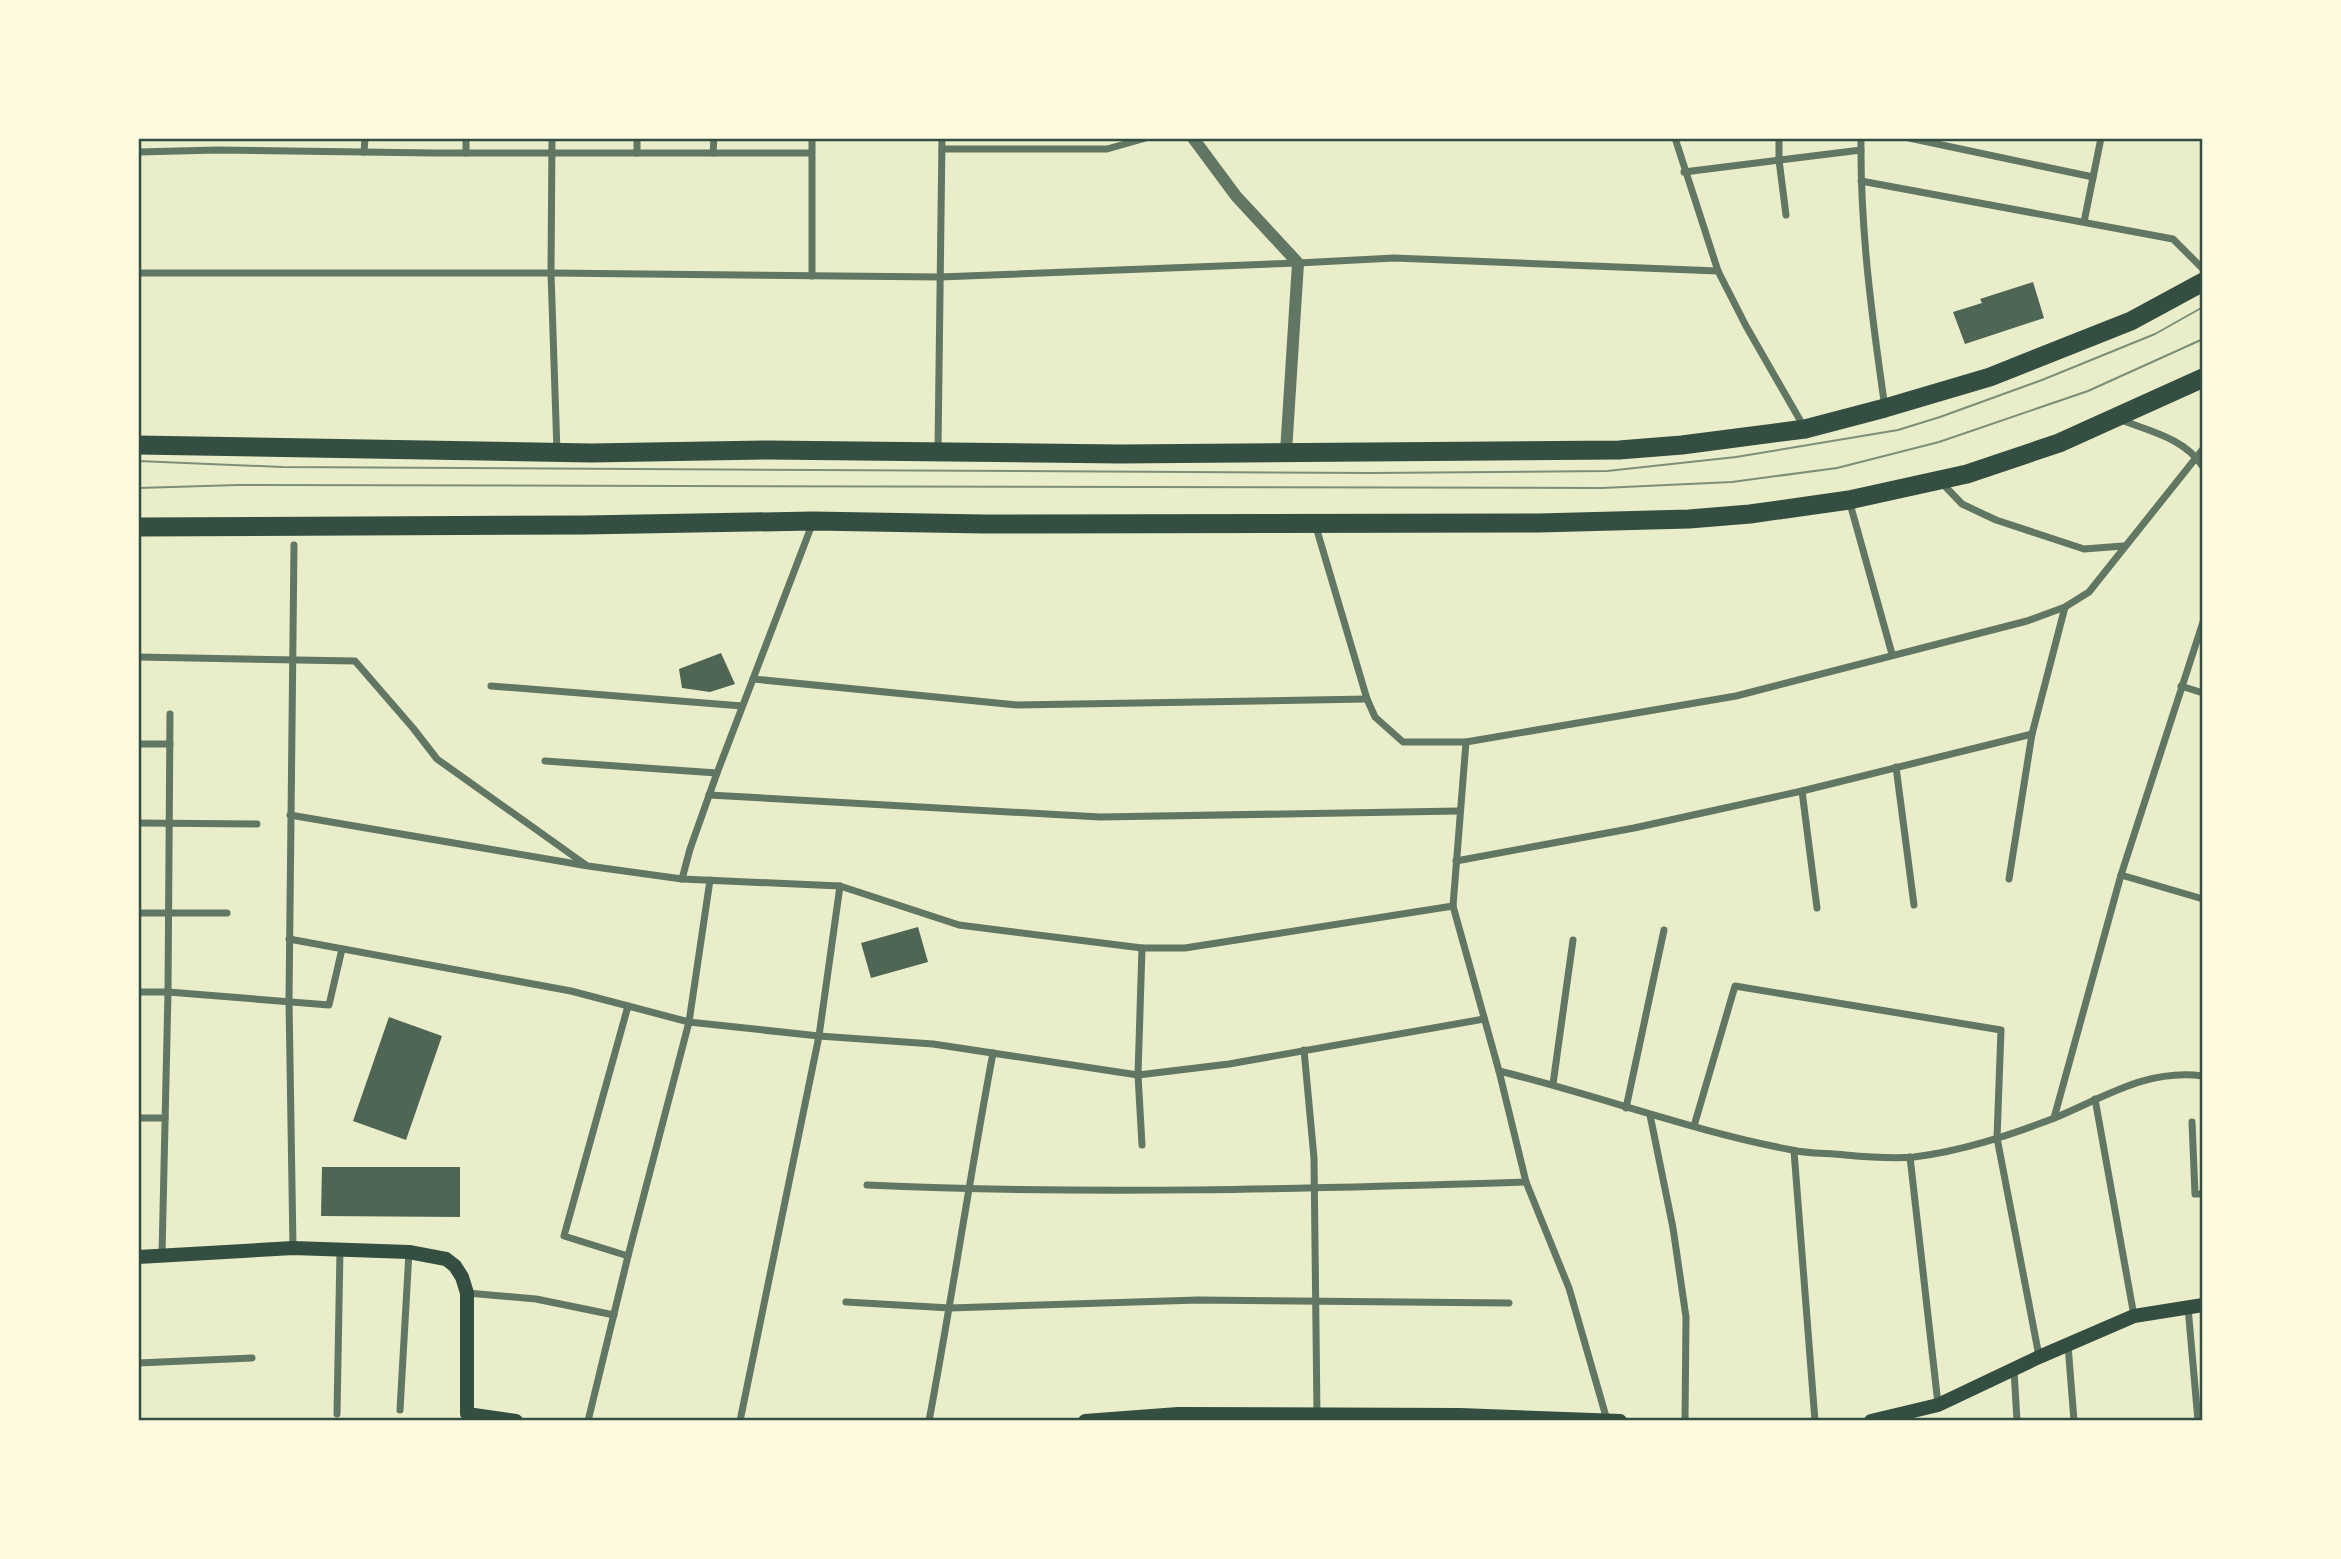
<svg xmlns="http://www.w3.org/2000/svg" width="2341" height="1559" font-family="Inter,sans-serif">
	<style>
		.building { fill: #4f6655 }
		.lines { fill: none; stroke-linecap: round; stroke-linejoin: round }
		.minor { stroke: #617663; stroke-width: 7 }
		.tertiary { stroke: #617663; stroke-width: 12 }
		.secondary { stroke: #344e41; stroke-width: 14 }
		.trunk { stroke: #344e41; stroke-width: 19 }
		.tram { stroke: #7c8e77; stroke-width: 2 }
		.neatline { fill: none; stroke: #344e41; stroke-width: 2.5 }
	</style>
	<rect width="100%" height="100%" fill="#e9edc9"/>
	<g class="building">
		<path d="M2033 282 2044 318 1965 344 1953 312 1982 303 1980 299Z"/>
		<path d="M721 653 735 684 710 692 682 688 679 669Z"/>
		<path d="M918 927 928 962 871 978 861 943Z"/>
		<path d="M389 1017 442 1036 406 1140 353 1121Z"/>
		<path d="M322 1167H460V1217L321 1216Z"/>
	</g>
	<g class="lines">
		<g class="minor">
			<path d="M466 138V153"/>
			<path d="M552 138 551 273 557 452"/>
			<path d="M1675 138 1718 271 1746 326 1804 427"/>
			<path d="M1779 138V160L1786 215"/>
			<path d="M1861 138C1860 229 1872 318 1885 408"/>
			<path d="M1909 138 2093 177"/>
			<path d="M942 149H1107L1146 138"/>
			<path d="M138 152 217 150 434 153H811"/>
			<path d="M364 152 365 138"/>
			<path d="M637 153V138"/>
			<path d="M713 153 714 138"/>
			<path d="M1684 172 1861 150"/>
			<path d="M1861 181 2173 239 2203 269"/>
			<path d="M2084 222 2101 138"/>
			<path d="M138 273H551L940 277 1298 263 1394 258 1718 271"/>
			<path d="M812 276V138"/>
			<path d="M2121 420C2150 431 2186 439 2203 467"/>
			<path d="M938 449 942 138"/>
			<path d="M1941 482 1962 504 1996 520 2084 549 2123 546"/>
			<path d="M1849 500 1892 654"/>
			<path d="M1316 527 1367 699 1375 717 1403 742H1466L1736 696 2027 621 2065 607 2089 592 2203 449"/>
			<path d="M138 657 355 661 413 728 437 759 586 865"/>
			<path d="M753 679 1017 705 1367 699"/>
			<path d="M491 686 742 706"/>
			<path d="M2181 686 2203 693"/>
			<path d="M1466 742 1453 906 1499 1071 1526 1182 1569 1288 1607 1420"/>
			<path d="M138 744H170"/>
			<path d="M545 761 717 773"/>
			<path d="M1896 767 1914 905"/>
			<path d="M1802 791 1817 908"/>
			<path d="M709 795 1100 817 1459 811"/>
			<path d="M290 815 588 866 682 879 840 886 959 925 1142 948H1185L1453 906"/>
			<path d="M138 823 257 824"/>
			<path d="M1456 861 1634 828 1802 791 2032 734"/>
			<path d="M2121 875 2203 899"/>
			<path d="M682 879 690 849 717 773 813 522"/>
			<path d="M2009 879 2032 734 2065 607"/>
			<path d="M138 913H227"/>
			<path d="M289 939 571 991 689 1022 819 1036 933 1044 1138 1075 1229 1064 1484 1019"/>
			<path d="M138 992H168L329 1005 342 949"/>
			<path d="M1304 1050 1314 1158 1317 1414"/>
			<path d="M1499 1071C1597 1095 1692 1131 1792 1150 1809 1154 1827 1153 1845 1155 1867 1157 1891 1159 1914 1157 1962 1151 2007 1136 2052 1119 2102 1099 2146 1068 2203 1076"/>
			<path d="M1553 1084 1573 940"/>
			<path d="M2095 1099 2134 1316"/>
			<path d="M1626 1108 1664 930"/>
			<path d="M1650 1115 1673 1228 1686 1317 1685 1421"/>
			<path d="M138 1118H165"/>
			<path d="M2054 1118 2121 875 2203 622"/>
			<path d="M2192 1122 2195 1194H2203"/>
			<path d="M1694 1126 1735 986 2001 1030 1997 1138 2039 1356"/>
			<path d="M1142 1145 1138 1075 1142 948"/>
			<path d="M1794 1151 1815 1421"/>
			<path d="M1910 1157 1938 1404"/>
			<path d="M867 1185C1086 1195 1307 1189 1526 1182"/>
			<path d="M293 1248 289 1000 294 545"/>
			<path d="M162 1255 168 992 170 714"/>
			<path d="M628 1256 564 1236 628 1006"/>
			<path d="M467 1293 536 1299 614 1315"/>
			<path d="M846 1302 950 1308 1198 1300 1509 1303"/>
			<path d="M2188 1307 2198 1421"/>
			<path d="M2068 1345 2074 1421"/>
			<path d="M138 1363 252 1358"/>
			<path d="M2014 1370 2017 1421"/>
			<path d="M400 1410 409 1252"/>
			<path d="M337 1414 340 1250"/>
			<path d="M588 1421 628 1256 689 1022 710 880"/>
			<path d="M740 1421 819 1036 840 886"/>
			<path d="M929 1421C952 1298 970 1175 993 1053"/>
		</g>
		<path class="tertiary" d="M1193 138 1236 196 1298 263 1286 452"/>
		<g class="secondary">
			<path d="M138 1257 293 1248 409 1252 446 1259 455 1266 462 1277 467 1293V1414L516 1421"/>
			<path d="M1085 1421 1178 1414 1460 1415 1620 1421"/>
			<path d="M1871 1421 1938 1405 2039 1357 2134 1316 2203 1305"/>
		</g>
		<g class="trunk">
			<path d="M138 445 591 453 768 450 1120 454 1619 450 1682 445 1805 429 1885 408 1990 377 2131 321 2203 282"/>
			<path d="M138 527 585 525 813 521 984 524 1539 523 1689 519 1750 514 1849 500 1967 474 2059 443 2203 378"/>
		</g>
		<g class="tram">
			<path d="M138 461 282 467 1372 473 1607 471 1736 457 1898 430 1940 417 2042 380 2155 334 2203 307"/>
			<path d="M138 488 238 485 1602 488 1732 482 1837 468 1939 442 2088 391 2203 339"/>
		</g>
	</g>
	<rect width="2341" height="1559" fill="none" stroke="#fefae0" stroke-width="280"/>
	<rect x="140" y="140" width="2061" height="1279" class="neatline"/>
</svg>
